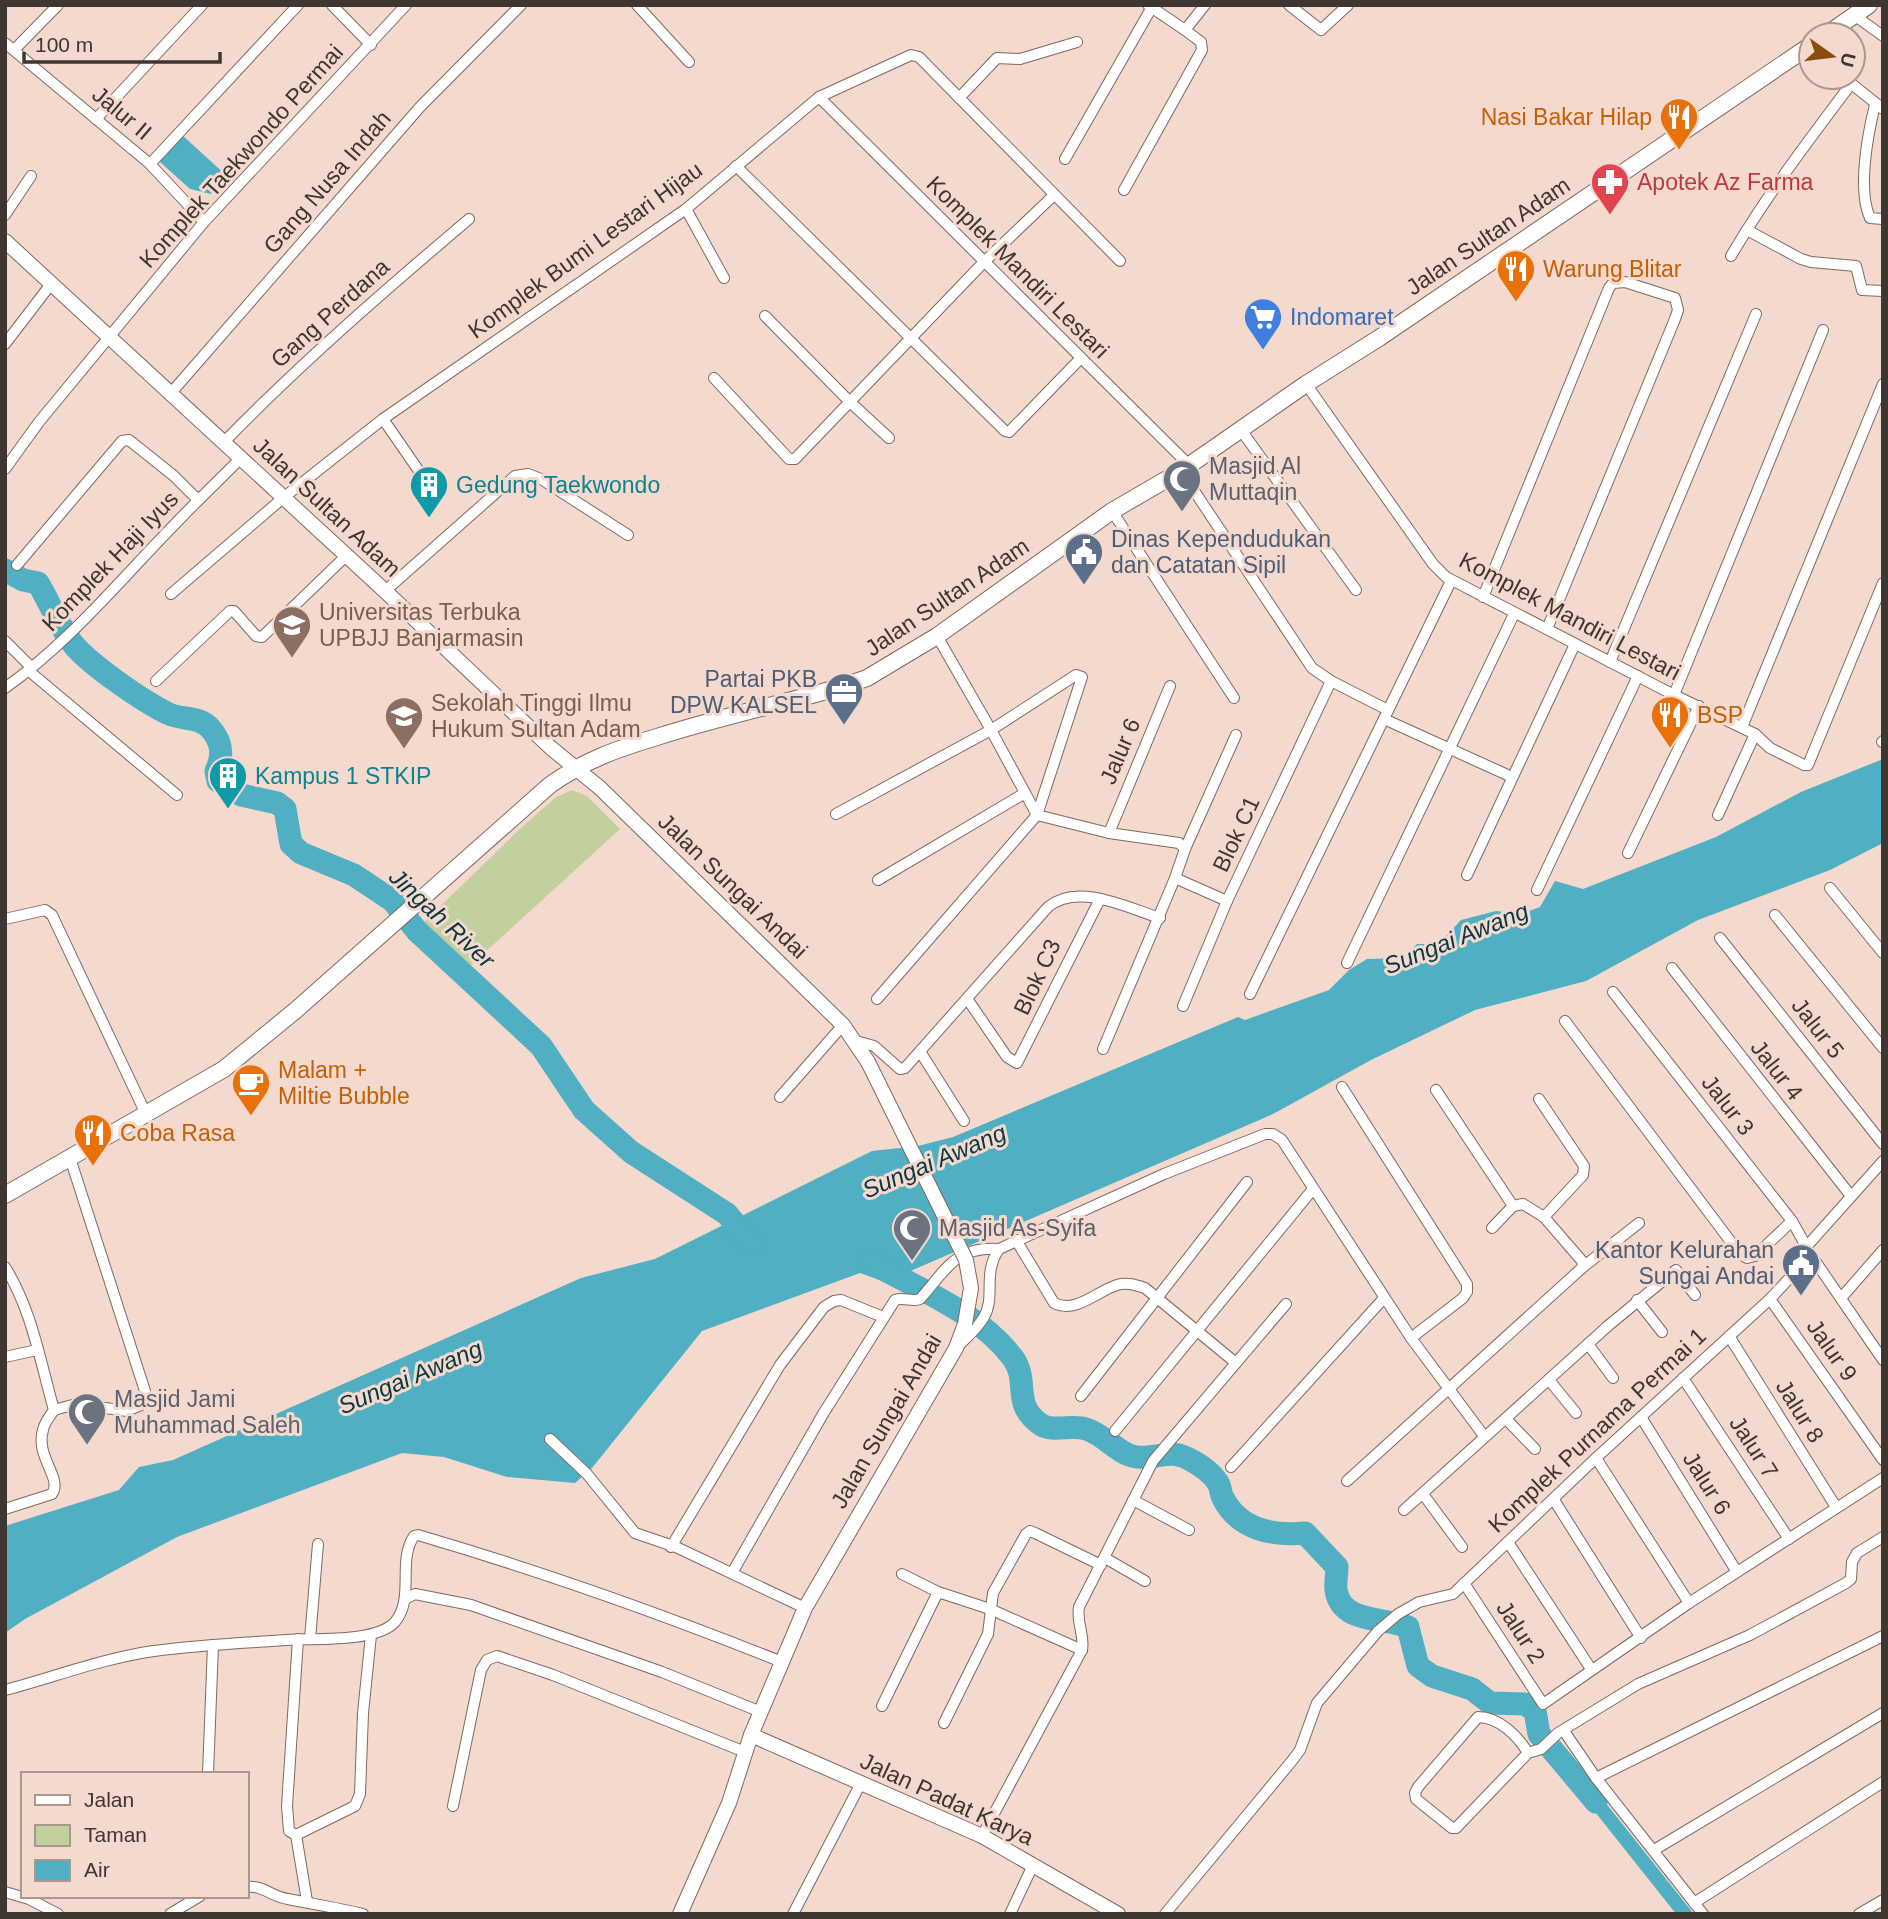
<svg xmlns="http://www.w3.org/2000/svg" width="1888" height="1919" font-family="Helvetica,sans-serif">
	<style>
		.green { fill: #c1d09c }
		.water { fill: #50afc3 }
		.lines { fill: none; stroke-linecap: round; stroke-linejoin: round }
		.canal { stroke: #50afc3; stroke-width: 14 }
		.river { stroke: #50afc3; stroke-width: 23 }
		.street-casing { stroke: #7f695f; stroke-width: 12 }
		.secondary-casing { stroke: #7f695f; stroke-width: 16 }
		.primary-casing { stroke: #7f695f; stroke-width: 18 }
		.street { stroke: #fff; stroke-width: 10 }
		.secondary { stroke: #fff; stroke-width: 14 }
		.primary { stroke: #fff; stroke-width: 16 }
		.secondary-bridge-casing { stroke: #7f695f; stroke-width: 16; stroke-linecap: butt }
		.secondary-bridge { stroke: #fff; stroke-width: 14 }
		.labels { text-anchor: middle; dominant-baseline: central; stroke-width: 6; stroke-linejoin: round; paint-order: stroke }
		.street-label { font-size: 23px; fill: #3f3531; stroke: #f3d9ce }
		.food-label { font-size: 23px; fill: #c56008; stroke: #f3d9ce; text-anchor: start }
		.health-label { font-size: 23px; fill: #be3a42; stroke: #f3d9ce; text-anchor: start }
		.shop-label { font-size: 23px; fill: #366cbe; stroke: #f3d9ce; text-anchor: start }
		.worship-label { font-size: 23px; fill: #5b616d; stroke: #f3d9ce; text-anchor: start }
		.culture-label { font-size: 23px; fill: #0d838f; stroke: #f3d9ce; text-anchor: start }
		.service-label { font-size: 23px; fill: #4e5e75; stroke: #f3d9ce; text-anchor: end }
		.education-label { font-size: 23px; fill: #785e54; stroke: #f3d9ce; text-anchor: start }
		.water-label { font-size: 24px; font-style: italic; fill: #0a3841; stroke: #f3d9ce }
	</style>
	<rect width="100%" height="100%" fill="#f3d9ce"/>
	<path class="green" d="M572 790 587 796 620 829 471 965 424 922 521 828 555 798Z"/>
	<g class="water">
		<path d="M182 135 227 176 211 194 190 189 159 161Z"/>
		<path d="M1883 759V843L1830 870 1698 920 1586 981 1475 1010 1371 1060 1273 1114 885 1282 860 1273 702 1331 592 1468 575 1483 507 1477 444 1457 402 1453 177 1537 25 1619 5 1633V1526L119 1490 139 1467 173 1460 581 1278 655 1259 872 1151 918 1146 953 1137 1238 1017 1245 1020 1329 990 1349 970 1367 959 1404 958 1417 944H1439L1461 920 1496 911 1521 914 1540 907 1555 881 1583 889 1716 837 1801 792Z"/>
	</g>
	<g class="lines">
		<path class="canal" d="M1596 1802 1685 1914"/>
		<g class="river">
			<path d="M5 570 23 580 38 583C50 603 58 625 73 644 90 665 144 702 169 714 182 720 198 716 209 727 222 741 224 755 216 771L218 781 241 795 277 803 285 809 291 844 301 853 354 875 393 901 417 931 541 1046 584 1110 631 1152 727 1214 749 1240 754 1242"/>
			<path d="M872 1263C920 1290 979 1313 1013 1358 1030 1382 1011 1403 1040 1424 1052 1433 1072 1424 1086 1429 1104 1434 1120 1456 1137 1457 1150 1459 1166 1452 1179 1455 1192 1459 1211 1471 1218 1483 1221 1487 1220 1493 1223 1498 1239 1530 1273 1536 1305 1533L1337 1567C1337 1574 1335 1583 1336 1590 1341 1624 1385 1617 1408 1627L1418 1666 1432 1676 1472 1689 1490 1703 1525 1704 1535 1711 1539 1734 1596 1802"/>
		</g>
		<g class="street-casing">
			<g id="street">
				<path d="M332 5 371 45"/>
				<path d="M637 5 689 62"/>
				<path d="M1148 5 1185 30"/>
				<path d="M1289 5 1321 30 1348 5"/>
				<path d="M1854 15 1883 36"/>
				<path d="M5 43 150 164 204 222"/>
				<path d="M14 50 58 5"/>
				<path d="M1843 77 1883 109"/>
				<path d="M819 97 1189 465"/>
				<path d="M959 98 997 58 1020 59 1077 42"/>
				<path d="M1875 105C1868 133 1857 190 1870 218L1883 219"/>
				<path d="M96 119 202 5"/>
				<path d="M1065 159 1152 7"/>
				<path d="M150 164 298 5"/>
				<path d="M736 166 1005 431 1009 432 1081 358"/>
				<path d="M1124 190 1202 50 1201 42 1185 30 1205 5"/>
				<path d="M686 209 724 278"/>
				<path d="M5 215 31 176"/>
				<path d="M1747 230 1801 259 1811 262 1856 266 1862 290 1883 291"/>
				<path d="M1731 256C1766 196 1809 140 1851 84"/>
				<path d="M765 316 850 402 889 438"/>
				<path d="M5 344 51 284"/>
				<path d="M714 378 789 459H795L983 263 1054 195"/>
				<path d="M1306 384 1433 564 1446 577 1674 695 1755 734 1770 748 1804 765H1808L1883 583"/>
				<path d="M171 393 420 107 521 5"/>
				<path d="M383 419 421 474"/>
				<path d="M1241 430 1356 590"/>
				<path d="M224 442C301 363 384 291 469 219"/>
				<path d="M5 469 39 422 204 222 406 5"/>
				<path d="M1181 471 1312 668 1331 681 1388 710"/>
				<path d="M1112 511 1234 698"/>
				<path d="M17 565 122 441 129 440 174 476 198 500"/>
				<path d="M385 591 515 476 528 474 541 479 628 535"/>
				<path d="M171 594 283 498 383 419 686 209 819 97 911 55 919 57 1120 261"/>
				<path d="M1483 597 1609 288 1613 283 1625 282 1675 298 1678 310 1675 319 1547 629"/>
				<path d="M937 636 991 730 1037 815 1109 833 1179 843 1185 849 1175 878 1227 901"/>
				<path d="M5 641 32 668"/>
				<path d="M1610 662 1756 314"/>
				<path d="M29 671 177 795"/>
				<path d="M156 681 230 611H234L256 636 262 637 346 556"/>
				<path d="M5 688C70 642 120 580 176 523 197 501 219 480 241 458"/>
				<path d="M1674 695 1823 330"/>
				<path d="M1384 719 1512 777"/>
				<path d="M1742 727 1883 384"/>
				<path d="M1882 742 1883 741"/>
				<path d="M836 814 991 730 1076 675 1082 677 1037 815 877 999"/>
				<path d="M1718 815 1755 734"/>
				<path d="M1109 833 1170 686"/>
				<path d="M1185 849 1236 735"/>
				<path d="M1628 853 1699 706"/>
				<path d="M1467 875 1575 644"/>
				<path d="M878 880 1025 793"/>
				<path d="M1830 888 1883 953"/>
				<path d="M1537 890 1638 676"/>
				<path d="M1775 915 1883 1048"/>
				<path d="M5 919 45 910 52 915 146 1114"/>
				<path d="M1720 938 1883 1144"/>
				<path d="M1347 963 1514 614"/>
				<path d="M1672 968 1851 1196"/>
				<path d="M1613 992 1792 1221 1811 1255 1883 1360"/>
				<path d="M1250 994 1451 581"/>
				<path d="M968 1000 1007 1057 1017 1063 1100 899"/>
				<path d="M1183 1006 1227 901 1331 681"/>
				<path d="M1565 1021 1740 1254 1747 1258 1755 1256 1792 1221"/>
				<path d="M856 1041 874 1046 900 1069 905 1068 1048 907C1078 882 1128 908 1160 918"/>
				<path d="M1103 1049 1175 878"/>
				<path d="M921 1053 964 1121"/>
				<path d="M1342 1087 1467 1284V1292L1463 1298 1411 1338 1484 1436"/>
				<path d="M1436 1090 1513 1206 1523 1204 1544 1217"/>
				<path d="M780 1097 843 1025"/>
				<path d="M1492 1228 1513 1206"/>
				<path d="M1016 1240 1054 1303C1076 1314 1097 1291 1117 1285 1127 1282 1136 1285 1145 1288L1236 1363"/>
				<path d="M1807 1246 1883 1161"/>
				<path d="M5 1267C32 1310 40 1361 54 1410"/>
				<path d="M1583 1267 1639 1223"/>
				<path d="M1842 1297 1883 1250"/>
				<path d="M1770 1299 1883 1460"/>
				<path d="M1637 1300 1662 1332"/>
				<path d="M1729 1336 1836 1507"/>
				<path d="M1588 1344 1613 1378"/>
				<path d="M958 1346C967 1337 978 1328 984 1317 996 1296 982 1274 999 1249L1164 1174 1265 1134H1273L1282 1140 1411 1338"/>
				<path d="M5 1357 37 1350"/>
				<path d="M1683 1378 1789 1539"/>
				<path d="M1549 1380 1576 1413"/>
				<path d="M1081 1396 1247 1182"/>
				<path d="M1641 1417 1737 1572"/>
				<path d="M1506 1419 1535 1449"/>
				<path d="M1115 1431 1313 1189"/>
				<path d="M550 1439 587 1474 635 1533 676 1547 805 1608"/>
				<path d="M1596 1458 1689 1603"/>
				<path d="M1231 1467 1384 1298"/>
				<path d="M1347 1481 1583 1267 1582 1261 1544 1217 1583 1175 1584 1166 1539 1099"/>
				<path d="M1423 1494 1462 1547"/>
				<path d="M1133 1500 1189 1530"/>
				<path d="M1554 1500 1641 1638"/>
				<path d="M5 1509 52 1494C63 1478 35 1457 43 1430 44 1423 50 1416 54 1410L76 1404 127 1411 141 1405 145 1391 70 1158"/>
				<path d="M1404 1510 1609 1325 1676 1270 1695 1295"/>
				<path d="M1508 1542 1591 1669"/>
				<path d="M671 1547 780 1365 824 1307 834 1301 841 1300 883 1317"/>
				<path d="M1105 1558 1145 1581"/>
				<path d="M732 1573 823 1414 895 1300C904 1297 912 1302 920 1299 946 1270 955 1246 999 1249"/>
				<path d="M902 1574 938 1592 990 1609 1082 1650"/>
				<path d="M1464 1583 1543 1704 1689 1603 1883 1478"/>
				<path d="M405 1599 415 1594 471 1605 662 1672 761 1712"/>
				<path d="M298 1639 287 1806 289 1831 296 1835 355 1806 360 1794 363 1713 371 1635"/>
				<path d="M310 1639 318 1544"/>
				<path d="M5 1690C54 1677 104 1658 154 1651 198 1645 243 1643 287 1640 313 1638 376 1643 395 1622 415 1598 397 1561 414 1536L418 1535C541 1571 662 1614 782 1662"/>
				<path d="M882 1706 938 1592"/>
				<path d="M944 1723 988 1634 993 1593 1026 1534 1030 1531 1035 1533 1101 1565"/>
				<path d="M1564 1731 1596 1778 1703 1914"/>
				<path d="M1528 1753C1518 1736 1499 1717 1478 1717L1418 1787 1415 1793 1416 1799 1452 1828H1456L1528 1753 1541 1749 1558 1733 1638 1684 1750 1635 1846 1583 1851 1579 1852 1562 1857 1553 1883 1537"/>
				<path d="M208 1774 213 1645"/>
				<path d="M1596 1778 1883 1636"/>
				<path d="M453 1806 481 1670 487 1660 497 1656 553 1675 745 1752"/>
				<path d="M296 1835 307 1901"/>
				<path d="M982 1836 1082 1650C1085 1635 1076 1623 1079 1607L1153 1461 1286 1304"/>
				<path d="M1654 1850 1883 1713"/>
				<path d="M247 1887C263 1885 272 1897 288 1899 313 1904 338 1908 363 1914"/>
				<path d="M5 1892 29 1899 58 1914"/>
				<path d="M1694 1903 1883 1782"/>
				<path d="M170 1914 200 1896"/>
				<path d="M793 1914 861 1783"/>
				<path d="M1010 1914 1033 1865"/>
				<path d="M1165 1914 1291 1762 1300 1750 1317 1703 1378 1631 1398 1614 1419 1602 1453 1594 1596 1458 1770 1299 1811 1255"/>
				<path d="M1859 1914 1883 1900"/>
			</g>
		</g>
		<g class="secondary-casing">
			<g id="secondary">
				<path d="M5 241 385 591 551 748 600 788 843 1025 868 1062"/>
				<path d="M751 1735 982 1836 1118 1914"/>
				<path d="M680 1914 729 1803 751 1735 805 1608 956 1348 965 1324"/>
			</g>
		</g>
		<g class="primary-casing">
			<g id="primary">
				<path d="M1826 35 1869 5"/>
				<path d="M5 1195 224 1069 296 1010 550 785C585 760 617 749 657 737 719 717 782 704 844 686L867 678 937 636 1112 511 1181 471 1306 384 1379 338 1811 45"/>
			</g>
		</g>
		<use href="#street" class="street"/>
		<use href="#secondary" class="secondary"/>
		<use href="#primary" class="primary"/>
		<g class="secondary-bridge-casing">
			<path id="secondary-bridge" d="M868 1062 966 1260 971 1288 965 1324"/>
		</g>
		<use href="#secondary-bridge" class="secondary-bridge"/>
	</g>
	<defs>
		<g id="restaurant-pin" transform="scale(2.0125)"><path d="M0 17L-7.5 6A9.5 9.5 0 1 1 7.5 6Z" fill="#e8710a" stroke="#f3d9ce"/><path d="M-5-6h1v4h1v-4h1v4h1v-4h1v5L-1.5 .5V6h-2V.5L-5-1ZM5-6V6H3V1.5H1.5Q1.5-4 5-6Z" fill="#fff"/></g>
		<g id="pharmacy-pin" transform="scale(2.0125)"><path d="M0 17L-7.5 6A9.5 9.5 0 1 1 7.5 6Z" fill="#e0444e" stroke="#f3d9ce"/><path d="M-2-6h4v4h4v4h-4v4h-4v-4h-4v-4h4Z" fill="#fff"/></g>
		<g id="supermarket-pin" transform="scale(2.0125)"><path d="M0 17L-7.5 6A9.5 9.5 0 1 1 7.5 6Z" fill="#3f7fe0" stroke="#f3d9ce"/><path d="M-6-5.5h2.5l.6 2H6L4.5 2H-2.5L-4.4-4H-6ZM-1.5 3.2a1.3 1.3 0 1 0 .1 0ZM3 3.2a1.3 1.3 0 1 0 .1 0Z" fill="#fff"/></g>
		<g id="mosque-pin" transform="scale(2.0125)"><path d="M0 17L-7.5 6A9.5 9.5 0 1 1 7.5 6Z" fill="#6b7280" stroke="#f3d9ce"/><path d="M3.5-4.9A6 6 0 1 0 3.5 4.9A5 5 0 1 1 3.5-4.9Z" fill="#fff"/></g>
		<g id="building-pin" transform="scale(2.0125)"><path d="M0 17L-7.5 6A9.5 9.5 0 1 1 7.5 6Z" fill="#0f9aa8" stroke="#f3d9ce"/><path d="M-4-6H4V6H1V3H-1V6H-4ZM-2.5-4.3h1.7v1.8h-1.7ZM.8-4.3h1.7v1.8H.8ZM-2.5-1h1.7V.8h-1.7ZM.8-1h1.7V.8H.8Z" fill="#fff"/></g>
		<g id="civic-pin" transform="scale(2.0125)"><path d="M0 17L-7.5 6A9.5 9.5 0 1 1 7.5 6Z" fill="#5c6f8a" stroke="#f3d9ce"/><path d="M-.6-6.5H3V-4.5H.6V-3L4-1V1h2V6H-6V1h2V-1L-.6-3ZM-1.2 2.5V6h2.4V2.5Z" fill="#fff"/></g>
		<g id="university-pin" transform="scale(2.0125)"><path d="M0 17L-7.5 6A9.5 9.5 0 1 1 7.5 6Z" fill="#8d6e63" stroke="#f3d9ce"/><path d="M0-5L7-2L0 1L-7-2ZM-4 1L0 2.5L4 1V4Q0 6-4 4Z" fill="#fff"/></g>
		<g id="office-pin" transform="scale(2.0125)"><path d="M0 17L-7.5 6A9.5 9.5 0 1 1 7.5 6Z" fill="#5c6f8a" stroke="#f3d9ce"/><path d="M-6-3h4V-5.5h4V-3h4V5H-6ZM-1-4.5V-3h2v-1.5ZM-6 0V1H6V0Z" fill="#fff"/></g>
		<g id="cafe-pin" transform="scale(2.0125)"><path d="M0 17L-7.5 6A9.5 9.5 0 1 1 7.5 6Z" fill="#e8710a" stroke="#f3d9ce"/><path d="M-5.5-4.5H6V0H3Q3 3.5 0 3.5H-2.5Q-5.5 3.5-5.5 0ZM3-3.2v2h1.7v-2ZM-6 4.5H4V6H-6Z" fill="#fff"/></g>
	</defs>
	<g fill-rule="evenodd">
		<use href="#restaurant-pin" x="1679" y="117"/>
		<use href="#pharmacy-pin" x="1610" y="182"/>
		<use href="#restaurant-pin" x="1516" y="269"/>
		<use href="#supermarket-pin" x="1263" y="317"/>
		<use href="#mosque-pin" x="1182" y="479"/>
		<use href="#building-pin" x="429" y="485"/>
		<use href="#civic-pin" x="1084" y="552"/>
		<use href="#university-pin" x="292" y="625"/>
		<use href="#office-pin" x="844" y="692"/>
		<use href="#restaurant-pin" x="1670" y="715"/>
		<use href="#university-pin" x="404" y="716"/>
		<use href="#building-pin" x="228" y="776"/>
		<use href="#cafe-pin" x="251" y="1083"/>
		<use href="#restaurant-pin" x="93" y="1133"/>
		<use href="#mosque-pin" x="912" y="1228"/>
		<use href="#civic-pin" x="1801" y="1263"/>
		<use href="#mosque-pin" x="87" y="1412"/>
	</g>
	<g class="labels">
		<g class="street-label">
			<text transform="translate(122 113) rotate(40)">Jalur II</text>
			<text transform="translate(241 156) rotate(-48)">Komplek Taekwondo Permai</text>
			<text transform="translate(327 182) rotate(-49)">Gang Nusa Indah</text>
			<text transform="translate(1488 236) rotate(-34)">Jalan Sultan Adam</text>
			<text transform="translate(585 250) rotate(-36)">Komplek Bumi Lestari Hijau</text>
			<text transform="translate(1018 267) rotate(45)">Komplek Mandiri Lestari</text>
			<text transform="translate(330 313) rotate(-42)">Gang Perdana</text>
			<text transform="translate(327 507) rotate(43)">Jalan Sultan Adam</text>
			<text transform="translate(110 561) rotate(-46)">Komplek Haji Iyus</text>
			<text transform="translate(947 597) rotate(-34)">Jalan Sultan Adam</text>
			<text transform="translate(1570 616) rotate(28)">Komplek Mandiri Lestari</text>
			<text transform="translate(1120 751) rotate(-67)">Jalur 6</text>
			<text transform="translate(1236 834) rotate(-65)">Blok C1</text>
			<text transform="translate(733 886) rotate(44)">Jalan Sungai Andai</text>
			<text transform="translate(1037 977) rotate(-65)">Blok C3</text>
			<text transform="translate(1818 1028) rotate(52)">Jalur 5</text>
			<text transform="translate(1777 1070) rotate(52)">Jalur 4</text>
			<text transform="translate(1728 1105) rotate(52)">Jalur 3</text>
			<text transform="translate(1832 1350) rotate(55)">Jalur 9</text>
			<text transform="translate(1800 1411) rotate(58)">Jalur 8</text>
			<text transform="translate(886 1421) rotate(-60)">Jalan Sungai Andai</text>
			<text transform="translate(1597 1430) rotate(-43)">Komplek Purnama Permai 1</text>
			<text transform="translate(1754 1447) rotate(57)">Jalur 7</text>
			<text transform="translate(1707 1483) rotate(58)">Jalur 6</text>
			<text transform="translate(1521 1632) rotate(57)">Jalur 2</text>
			<text transform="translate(947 1799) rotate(25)">Jalan Padat Karya</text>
		</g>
		<g class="food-label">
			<text x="1652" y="117" text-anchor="end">Nasi Bakar Hilap</text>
			<text x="1543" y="269">Warung Blitar</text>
			<text x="1697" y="715">BSP</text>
			<text x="278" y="1070">Malam +<tspan x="278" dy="26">Miltie Bubble</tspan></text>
			<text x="120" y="1133">Coba Rasa</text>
		</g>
		<g class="health-label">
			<text x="1637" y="182">Apotek Az Farma</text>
		</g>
		<g class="shop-label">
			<text x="1290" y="317">Indomaret</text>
		</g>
		<g class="worship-label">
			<text x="1209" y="466">Masjid Al<tspan x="1209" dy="26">Muttaqin</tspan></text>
			<text x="939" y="1228">Masjid As-Syifa</text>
			<text x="114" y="1399">Masjid Jami<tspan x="114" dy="26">Muhammad Saleh</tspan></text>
		</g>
		<g class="culture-label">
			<text x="456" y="485">Gedung Taekwondo</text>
			<text x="255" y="776">Kampus 1 STKIP</text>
		</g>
		<g class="service-label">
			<text x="1111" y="539" text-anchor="start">Dinas Kependudukan<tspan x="1111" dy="26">dan Catatan Sipil</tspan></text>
			<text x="817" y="679">Partai PKB<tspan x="817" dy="26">DPW KALSEL</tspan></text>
			<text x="1774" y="1250">Kantor Kelurahan<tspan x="1774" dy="26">Sungai Andai</tspan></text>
		</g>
		<g class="education-label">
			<text x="319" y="612">Universitas Terbuka<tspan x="319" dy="26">UPBJJ Banjarmasin</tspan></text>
			<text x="431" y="703">Sekolah Tinggi Ilmu<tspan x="431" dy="26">Hukum Sultan Adam</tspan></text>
		</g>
		<g class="water-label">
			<text transform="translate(442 918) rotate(43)">Jingah River</text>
			<text transform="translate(1456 938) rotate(-22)">Sungai Awang</text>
			<text transform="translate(934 1161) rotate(-23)">Sungai Awang</text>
			<text transform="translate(410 1377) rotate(-23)">Sungai Awang</text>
		</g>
	</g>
	<rect width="1888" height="1919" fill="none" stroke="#3f3531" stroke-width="14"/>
	<rect x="21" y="1772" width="228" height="126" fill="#f3d9ce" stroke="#ab978f" stroke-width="2"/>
	<rect x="35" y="1795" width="35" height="10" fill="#ffffff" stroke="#ab978f" stroke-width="2"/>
	<text x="84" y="1807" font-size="21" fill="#3f3531">Jalan</text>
	<rect x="35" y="1825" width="35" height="21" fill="#c1d09c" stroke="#ab978f" stroke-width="2"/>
	<text x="84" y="1842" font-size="21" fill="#3f3531">Taman</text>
	<rect x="35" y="1860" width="35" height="21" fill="#50afc3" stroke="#ab978f" stroke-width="2"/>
	<text x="84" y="1877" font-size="21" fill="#3f3531">Air</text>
	<g transform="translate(1832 56) rotate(104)"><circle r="33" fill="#f3d9ce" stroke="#ab978f" stroke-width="2"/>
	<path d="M0-5L12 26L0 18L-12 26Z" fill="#8a4d0e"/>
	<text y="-10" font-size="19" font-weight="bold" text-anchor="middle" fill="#3f3531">U</text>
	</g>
	<path d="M24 52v10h196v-10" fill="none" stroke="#3f3531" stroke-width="3.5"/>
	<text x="35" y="52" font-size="21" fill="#3f3531" stroke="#f3d9ce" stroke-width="5" paint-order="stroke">100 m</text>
</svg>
